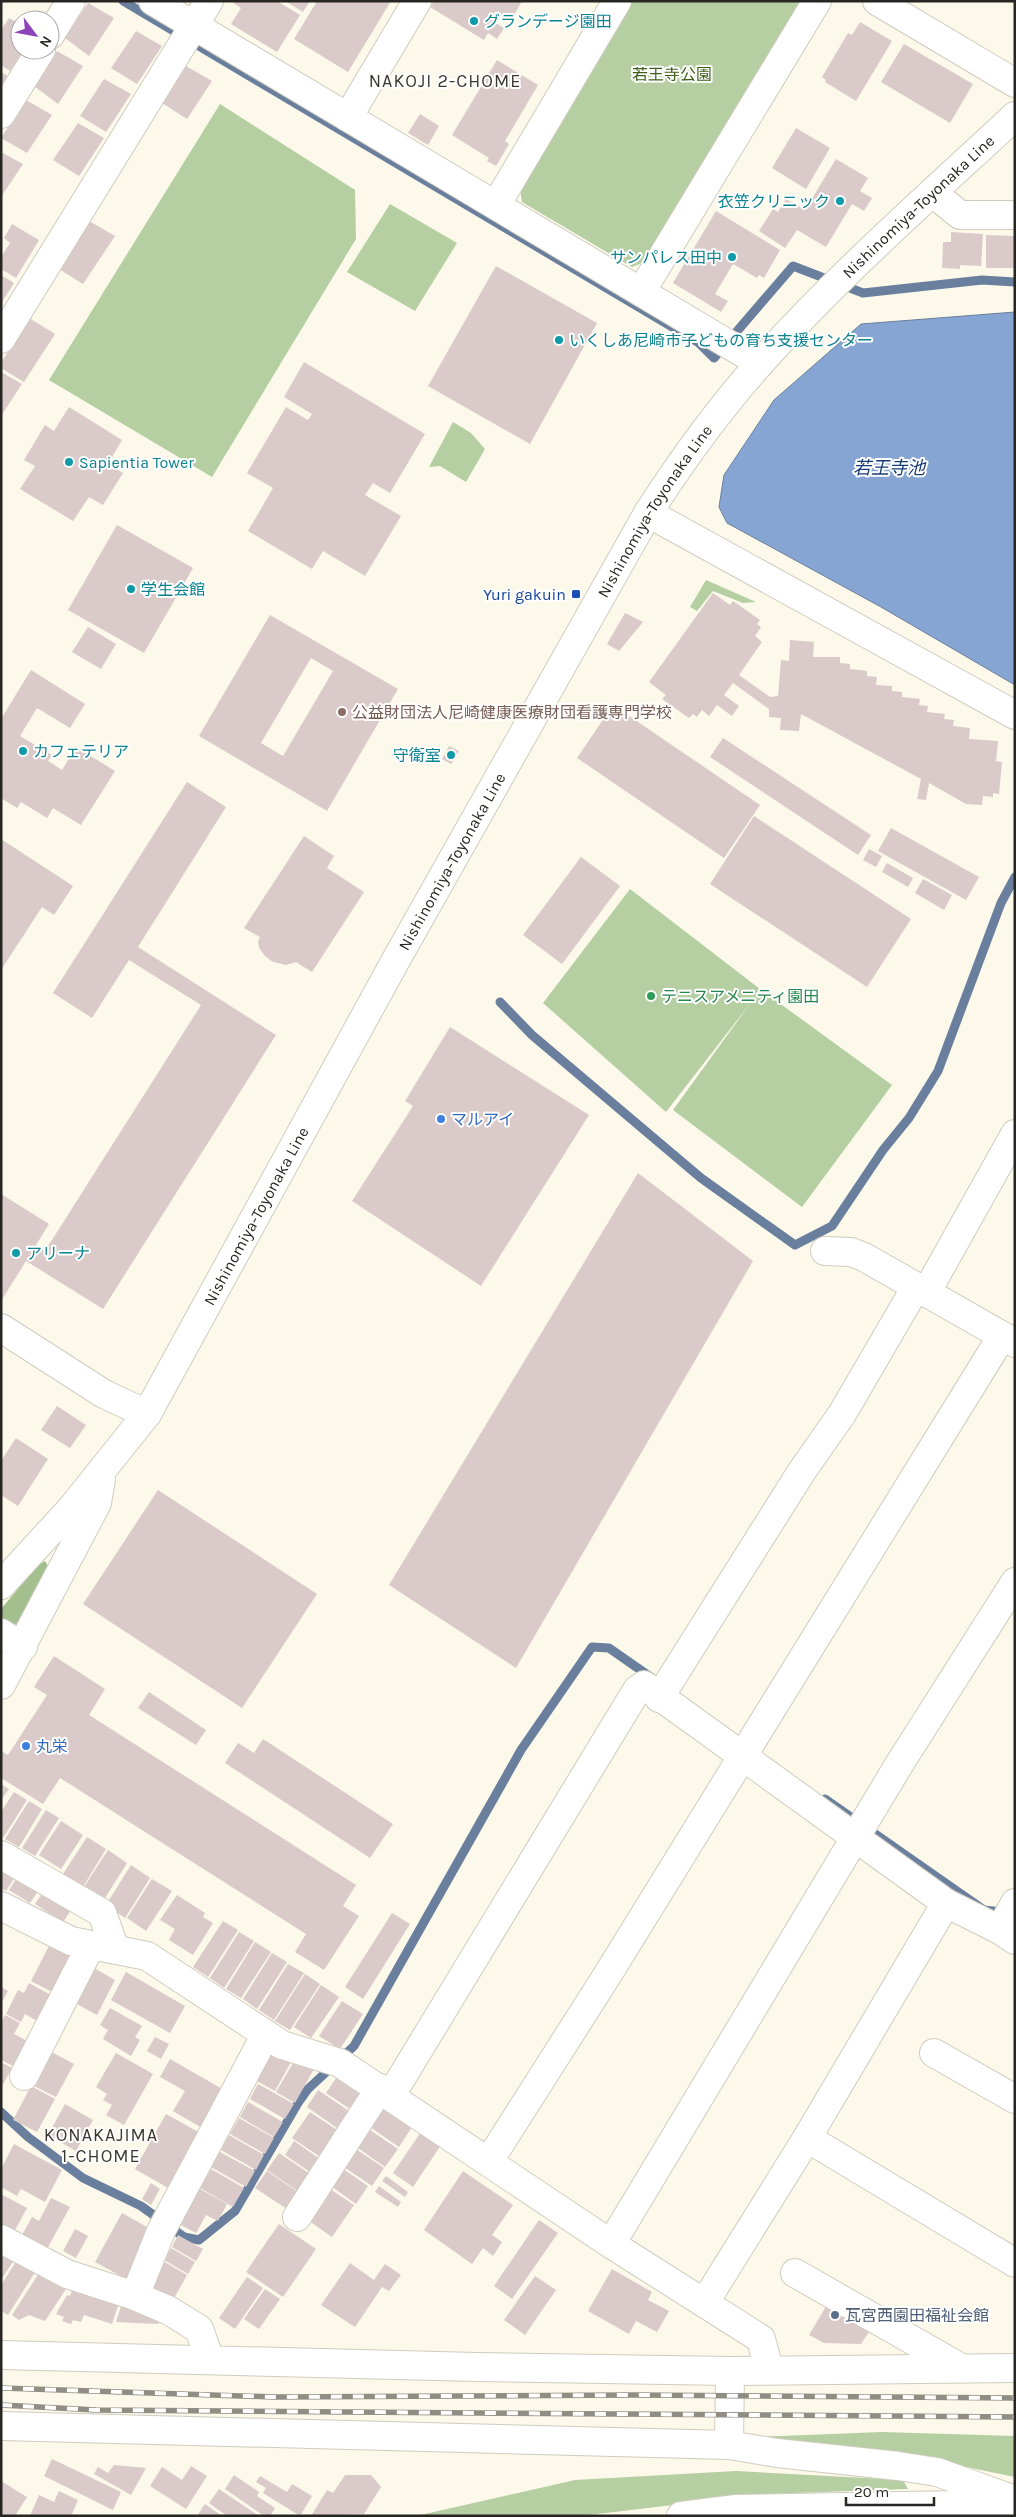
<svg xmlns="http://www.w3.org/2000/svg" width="1016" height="2517" font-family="Karla,'Noto Sans JP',sans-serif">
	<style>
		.green { fill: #b5cea2 }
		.forest { fill: #a3bf8e }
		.water { fill: #87a5d2; stroke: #6a7f9d }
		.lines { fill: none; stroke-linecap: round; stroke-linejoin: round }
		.stream { stroke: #6a7f9d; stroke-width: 9 }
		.building { fill: #dacac9; fill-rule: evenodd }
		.street-casing { stroke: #cfccbf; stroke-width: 30 }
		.secondary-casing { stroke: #cfccbf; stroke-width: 30 }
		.street { stroke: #fff; stroke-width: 28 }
		.secondary { stroke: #fff; stroke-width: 28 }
		.rail-casing { stroke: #8f8d84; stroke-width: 5.5 }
		.rail { stroke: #fff; stroke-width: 4; stroke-dasharray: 11; stroke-linecap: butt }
		.culture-dot { fill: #0f9aa8; stroke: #fff; stroke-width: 2 }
		.transit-dot { fill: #1a4fb4; stroke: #fff; stroke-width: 2 }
		.education-dot { fill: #8d6e63; stroke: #fff; stroke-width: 2 }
		.leisure-dot { fill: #2e9e5b; stroke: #fff; stroke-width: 2 }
		.shop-dot { fill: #3f7fe0; stroke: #fff; stroke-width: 2 }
		.service-dot { fill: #5c6f8a; stroke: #fff; stroke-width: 2 }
		.labels { text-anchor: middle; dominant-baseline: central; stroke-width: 4; stroke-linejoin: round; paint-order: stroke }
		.culture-label { font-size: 16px; fill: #0d838f; stroke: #fff; text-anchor: start }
		.park-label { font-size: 16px; fill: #3d5f1a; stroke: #fff }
		.street-label { font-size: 16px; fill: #272622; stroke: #fff }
		.transit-label { font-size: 16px; fill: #164399; stroke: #fff; text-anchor: end }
		.education-label { font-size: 16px; fill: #785e54; stroke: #fff; text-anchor: start }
		.leisure-label { font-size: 16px; fill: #27864d; stroke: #fff; text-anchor: start }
		.shop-label { font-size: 16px; fill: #366cbe; stroke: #fff; text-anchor: start }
		.service-label { font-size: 16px; fill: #4e5e75; stroke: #fff; text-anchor: start }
		.neighbourhood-label { font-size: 18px; letter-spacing: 1px; fill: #3b392f; stroke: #fff }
		.water-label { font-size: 18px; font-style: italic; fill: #173d74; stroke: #fff }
	</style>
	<rect width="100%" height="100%" fill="#fcf9eb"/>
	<g class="green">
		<path d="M631 1H801L642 263 632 267 522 202 520 189Z"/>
		<path d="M220 104 355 190 356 239 212 477 49 380Z"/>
		<path d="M390 204 457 243 415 311 347 272Z"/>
		<path d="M453 422 471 433 485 449 466 482 440 466 429 467Z"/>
		<path d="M706 580 756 602 743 603 713 591 697 611 690 607Z"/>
		<path d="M630 889 760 989 892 1085 802 1207 673 1110 752 1001 666 1112 543 1003Z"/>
		<path d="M882 2432 1015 2436V2477L937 2461 753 2437Z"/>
		<path d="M736 2471 903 2480 908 2489 767 2494 580 2516H416L575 2480Z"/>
	</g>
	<path class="forest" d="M45 1561 49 1568 21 1621 14 1625C4 1622 1 1620 1 1609L38 1565Z"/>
	<path class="water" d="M1015 312V685L881 607 727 523 719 507 724 475 774 400 861 324Z"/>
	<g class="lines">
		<g class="stream">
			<path d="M123 1 699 343 714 358 793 266 863 293 982 280 1015 282"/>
			<path d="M500 1002 532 1035 701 1178 795 1245 832 1226 883 1150 909 1118 938 1071 1001 903 1015 877"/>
			<path d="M825 1799 984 1910 1002 1912 1005 1915"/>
			<path d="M1 2112 28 2137 83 2178 141 2206 184 2237 199 2240 235 2211 298 2103 308 2089 354 2046 521 1750 592 1647 609 1648 652 1678"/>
		</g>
	</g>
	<g class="building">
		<path d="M231 1H277L300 15 277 52 231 24 241 8Z"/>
		<path d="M285 1H310L303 12Z"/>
		<path d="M317 1H391L348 72 294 39Z"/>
		<path d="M434 1H522L512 19 500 13 494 22 504 28 497 39 488 33 484 40 430 7Z"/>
		<path d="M88 3 114 18 89 56 65 38Z"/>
		<path d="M9 18 20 24V50H24L10 71 1 65V30Z"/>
		<path d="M860 22 892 41 856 101 825 82 826 80 822 77 848 33 852 35Z"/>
		<path d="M136 31 162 46 137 84 111 68Z"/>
		<path d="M904 44 973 84 950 123 881 82Z"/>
		<path d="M57 51 83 66 58 104 34 86Z"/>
		<path d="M497 60 538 85 505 141 509 144 496 166 487 161 489 158 452 135Z"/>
		<path d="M186 66 212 81 187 119 162 103Z"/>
		<path d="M1 72 9 77 1 89Z"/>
		<path d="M104 79 131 94 106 132 80 116Z"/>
		<path d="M26 100 52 115 27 153 1 138Z"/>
		<path d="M420 114 439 126 428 145 408 133Z"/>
		<path d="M78 123 104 138 79 176 53 160Z"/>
		<path d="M796 128 830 148 806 189 772 168Z"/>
		<path d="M1 152 23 164 1 197Z"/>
		<path d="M836 159 868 178 860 191 872 198 864 211 852 204 826 247 797 230 785 248 759 231 773 209 778 212 786 199 805 210Z"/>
		<path d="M716 211 780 250 764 278 759 275 757 278 733 264 715 294 728 301 721 312 673 283Z"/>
		<path d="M89 221 115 236 83 284 59 269Z"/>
		<path d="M12 224 39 240 16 278 1 269V257L10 243 4 238Z"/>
		<path d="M951 232 983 234 981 266 960 265V269L942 268 943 242H951Z"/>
		<path d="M986 235 1015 236V268H986Z"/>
		<path d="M496 266 597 323 530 444 428 386Z"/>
		<path d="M1 275 14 283 1 304Z"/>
		<path d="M29 318 55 334 24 382 1 368V363Z"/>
		<path d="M304 362 425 434 390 493 373 483 365 495 401 516 365 576 323 551 312 569 248 531 273 488 247 473 286 407 308 420 312 414 284 397Z"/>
		<path d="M1 372 22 384 1 416Z"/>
		<path d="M69 407 122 440 108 464 123 473 103 505 89 497 73 521 20 489 35 466 24 460 45 425 54 431Z"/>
		<path d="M117 525 193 568 144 653 68 610Z"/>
		<path d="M713 593 730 605 733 601 760 620 757 624 761 627 755 636 762 642 739 675 770 697 778 696 781 660 789 661 790 640 814 642 813 657H840V663L850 664V669L867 671V676L877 677 876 685 892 686V691L902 692V697L920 699 919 705 928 706 927 712 945 714 944 719 954 720 953 726 970 728 969 739 998 741 996 761 1002 762 999 794 993 793V797L983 796 982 805 966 804 929 783 926 800 917 799 921 779 801 714 799 731 780 730 781 718 769 717V709L733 683 724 695 739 706 732 716 717 705 709 716 702 710 697 717 693 714 689 718 662 699 666 695 649 682Z"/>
		<path d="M625 613 643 622 619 651 607 644Z"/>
		<path d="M270 615 398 689 327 811 199 736ZM311 658 333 671 283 756 261 743Z"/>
		<path d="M88 627 116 644 101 669 72 652Z"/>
		<path d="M31 670 85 704 70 728 37 708 20 736 52 755 48 761 62 770 76 747 115 771 81 825 53 808 47 818 21 802 17 808 1 798V719Z"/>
		<path d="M613 705 760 805 724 858 577 758Z"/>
		<path d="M723 738 871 835 858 855 710 757Z"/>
		<path d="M449 746 459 751 451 764 442 759Z"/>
		<path d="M187 782 226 807 138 947 276 1035 103 1309 26 1261 1 1301V1194L49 1224 36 1245 45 1251 201 1005 129 960 92 1018 53 993Z"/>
		<path d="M754 816 911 919 867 987 710 884Z"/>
		<path d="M891 828 979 877 966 900 878 851Z"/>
		<path d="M304 836 334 856 327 868 364 892 312 972 296 962 286 965 273 962 265 956 259 948 258 942 260 937 244 928Z"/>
		<path d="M1 839 73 886 54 915 42 907 1 970Z"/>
		<path d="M869 849 882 856 876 867 863 860Z"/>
		<path d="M581 857 620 886 562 964 523 935Z"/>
		<path d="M887 863 913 878 908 887 882 872Z"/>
		<path d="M923 879 952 895 944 910 915 893Z"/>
		<path d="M450 1027 589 1115 481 1286 352 1201 413 1106 405 1101Z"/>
		<path d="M638 1173 753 1261 516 1668 389 1585Z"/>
		<path d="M57 1406 86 1425 70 1448 41 1430Z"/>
		<path d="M16 1438 48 1459 18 1506 1 1495V1461Z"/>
		<path d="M158 1490 317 1594 242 1708 83 1604Z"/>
		<path d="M54 1656 105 1689 89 1715 356 1885 343 1906 359 1916 324 1970 295 1952 306 1934 60 1778 43 1804 1 1778V1751L8 1755 47 1695 34 1687Z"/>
		<path d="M149 1692 206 1730 196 1745 138 1708Z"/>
		<path d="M263 1739 393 1824 370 1858 225 1763 238 1743 254 1753Z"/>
		<path d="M1 1784 9 1789 1 1800Z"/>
		<path d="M14 1792 27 1800 3 1838 1 1812Z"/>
		<path d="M29 1801 42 1809 19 1847 5 1839Z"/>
		<path d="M46 1810 59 1818 35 1856 22 1848Z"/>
		<path d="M61 1821 83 1835 61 1869 39 1855Z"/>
		<path d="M87 1837 106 1849 81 1890 61 1877Z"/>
		<path d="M108 1850 127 1863 102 1903 82 1890Z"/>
		<path d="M1 1861 18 1872 6 1891 1 1888Z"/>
		<path d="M131 1865 150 1878 125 1918 106 1905Z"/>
		<path d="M20 1873 41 1887 30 1903 9 1890Z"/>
		<path d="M152 1879 172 1891 146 1931 127 1918Z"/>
		<path d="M45 1889 73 1907 63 1922 35 1904Z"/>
		<path d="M177 1895 205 1913 203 1917 213 1923 193 1955 169 1940 175 1929 160 1920Z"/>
		<path d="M392 1913 410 1924 363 1999 345 1987Z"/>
		<path d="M223 1921 238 1930 208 1977 193 1967Z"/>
		<path d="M239 1932 254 1941 224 1988 210 1978Z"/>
		<path d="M255 1942 271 1952 241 1998 226 1989Z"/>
		<path d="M49 1946 71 1957 52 1992 31 1981Z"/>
		<path d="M272 1953 287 1962 257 2009 243 1999Z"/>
		<path d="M288 1964 304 1973 274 2020 259 2010Z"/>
		<path d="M94 1968 115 1980 97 2015 75 2003Z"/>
		<path d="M126 1972 185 2006 170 2033 111 2000Z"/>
		<path d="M305 1974 320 1984 290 2030 275 2021Z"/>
		<path d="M29 1983 51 1995 37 2021 25 2014 21 2022 6 2014 18 1990 24 1993Z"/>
		<path d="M321 1985 339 1997 311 2038 294 2027Z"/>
		<path d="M1 1987 8 1991 1 2004Z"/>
		<path d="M342 2001 363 2014 340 2049 319 2036Z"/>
		<path d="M110 2008 142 2026 135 2037 140 2040 131 2056 103 2039 108 2030 100 2025Z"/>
		<path d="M5 2015 20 2023 14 2034 27 2041 13 2066 1 2060V2023Z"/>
		<path d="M155 2037 169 2044 161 2059 147 2051Z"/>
		<path d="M272 2049 292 2060 275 2091 255 2080Z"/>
		<path d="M50 2051 74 2064 56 2097 32 2085Z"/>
		<path d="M116 2053 153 2074 124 2125 106 2115 112 2105 103 2100 107 2094 96 2087Z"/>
		<path d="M296 2058 314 2069 295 2103 276 2092Z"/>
		<path d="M170 2059 224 2090 202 2128 173 2111 185 2091 160 2077Z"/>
		<path d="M1 2062 12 2068 1 2088Z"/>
		<path d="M336 2078 360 2094 350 2109 326 2093Z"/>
		<path d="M258 2084 294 2104 285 2119 250 2099Z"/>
		<path d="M31 2086 55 2099 37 2132 13 2120Z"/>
		<path d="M318 2090 349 2111 337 2128 307 2107Z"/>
		<path d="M248 2102 283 2122 274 2137 240 2117Z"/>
		<path d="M65 2104 93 2120 76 2151 48 2135Z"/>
		<path d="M380 2106 412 2127 399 2147 367 2125Z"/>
		<path d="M310 2112 343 2134 325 2160 292 2138Z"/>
		<path d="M166 2114 200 2133 168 2188 135 2169Z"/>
		<path d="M239 2118 274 2138 265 2154 230 2134Z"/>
		<path d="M370 2130 398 2149 385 2167 358 2148Z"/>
		<path d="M421 2132 441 2145 413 2187 393 2173Z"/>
		<path d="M229 2135 264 2155 256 2170 221 2150Z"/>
		<path d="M294 2141 323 2161 313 2174 285 2155Z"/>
		<path d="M14 2144 62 2170 45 2202 21 2189 17 2196 1 2187V2169Z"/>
		<path d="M353 2147 384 2168 372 2186 341 2165Z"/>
		<path d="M220 2152 255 2171 246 2187 211 2167Z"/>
		<path d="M279 2153 313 2176 302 2194 267 2170Z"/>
		<path d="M340 2167 368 2186 356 2204 328 2184Z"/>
		<path d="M211 2169 244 2188 233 2207 200 2188Z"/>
		<path d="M267 2171 301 2194 290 2211 255 2188Z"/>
		<path d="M463 2171 513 2205 492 2235 502 2242 493 2256 483 2248 472 2264 424 2230Z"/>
		<path d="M386 2176 408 2192 405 2197 382 2181Z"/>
		<path d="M151 2183 160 2189 151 2205 142 2199Z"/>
		<path d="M379 2186 401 2202 398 2207 375 2192Z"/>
		<path d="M327 2187 354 2205 332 2237 305 2218Z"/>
		<path d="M200 2189 227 2204 218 2221 206 2215 196 2233 179 2224Z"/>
		<path d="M1 2194 27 2208 14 2232 1 2225Z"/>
		<path d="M51 2198 70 2207 47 2249 22 2235 32 2217 39 2221Z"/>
		<path d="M122 2213 154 2231 128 2280 95 2262Z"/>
		<path d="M539 2220 558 2233 512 2299 494 2286Z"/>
		<path d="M279 2224 316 2249 283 2297 246 2272Z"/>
		<path d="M75 2229 88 2236 76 2258 63 2251Z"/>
		<path d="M178 2235 203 2249 196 2261 172 2247Z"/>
		<path d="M1 2248 16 2257 1 2280Z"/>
		<path d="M171 2248 195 2262 188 2274 164 2260Z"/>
		<path d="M19 2257 37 2269 8 2315 1 2311V2285Z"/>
		<path d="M163 2261 187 2275 173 2300 149 2286Z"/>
		<path d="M350 2263 374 2280 385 2264 401 2275 389 2291 382 2287 355 2327 321 2305Z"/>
		<path d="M612 2269 652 2292 648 2300 669 2311 657 2332 636 2321 629 2334 588 2311Z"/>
		<path d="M41 2270 70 2283 45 2321 29 2315 19 2320 12 2315Z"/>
		<path d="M535 2276 556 2290 525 2335 504 2320Z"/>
		<path d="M247 2277 263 2288 235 2329 219 2318Z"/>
		<path d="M74 2284 120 2300 112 2324 84 2315 81 2322 73 2320 71 2324 62 2321 64 2317 56 2314 67 2295 70 2296Z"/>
		<path d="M265 2289 280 2299 259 2329 244 2319Z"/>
		<path d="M123 2300 163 2315 158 2324 116 2322Z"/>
		<path d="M828 2303 869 2327V2332L861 2344 824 2343 809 2335Z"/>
		<path d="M52 2459 121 2492 113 2510 44 2476Z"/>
		<path d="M114 2465 146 2468 131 2495 94 2474 98 2467 108 2473Z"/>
		<path d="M191 2466 207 2476 186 2509 150 2486 162 2467 182 2480Z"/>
		<path d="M234 2475 259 2492 257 2496 275 2508 270 2516H264L225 2489Z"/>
		<path d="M345 2475H371L381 2487 364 2514 311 2516 327 2490 333 2493Z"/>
		<path d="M260 2476 287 2492 292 2484 312 2496 300 2516 263 2493 266 2488 256 2482Z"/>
		<path d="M1 2481 27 2497 15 2516H1Z"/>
		<path d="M219 2489 259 2516H227L209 2503Z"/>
		<path d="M59 2491 78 2500 71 2516H30L39 2495 54 2502Z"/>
		<path d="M205 2504 222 2516H197Z"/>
	</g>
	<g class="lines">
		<g class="street-casing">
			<g id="street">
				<path d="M153 1 760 363"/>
				<path d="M877 1 1015 83"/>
				<path d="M50 35 71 1"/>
				<path d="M1 114 41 50"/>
				<path d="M348 117 417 1"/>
				<path d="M933 193 960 215H1015"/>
				<path d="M496 205 617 1"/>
				<path d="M641 292 817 1"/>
				<path d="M1 339 209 1"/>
				<path d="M648 513 1015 715"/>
				<path d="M825 1251 851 1252 864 1257 1015 1343"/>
				<path d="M926 1293 1015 1134"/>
				<path d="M1 1328 104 1394 147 1414"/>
				<path d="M659 1698 802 1471 842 1414 916 1287"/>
				<path d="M1 1855 102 1913 115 1949"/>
				<path d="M1 1906 71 1941 147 1956 282 2045 340 2063 611 2244 761 2339 769 2370"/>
				<path d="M1000 1930 1015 1903"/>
				<path d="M934 2053 1015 2099"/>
				<path d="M24 2076 91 1945"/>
				<path d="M391 2095 637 1690 644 1685 946 1903 1000 1930 1015 1940"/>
				<path d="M807 2138 1015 2263"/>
				<path d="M489 2161 608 1974 1002 1336"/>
				<path d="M297 2217 380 2088"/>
				<path d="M1 2239 67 2274 135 2296 168 2310 199 2329 210 2360"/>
				<path d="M611 2244 900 1763 1015 1582"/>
				<path d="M795 2273 961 2368"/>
				<path d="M135 2296 161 2231 266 2034"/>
				<path d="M705 2302 807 2138 946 1903"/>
				<path d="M1 2355 477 2367 730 2371 1015 2368"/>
				<path d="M1 2426 729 2445 777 2453 898 2466 937 2472 1015 2500"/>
				<path d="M729 2445 730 2371"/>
			</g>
		</g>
		<g class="secondary-casing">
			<g id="secondary">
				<path id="s1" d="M1 1585 71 1509 147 1414 397 958 648 513C682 460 719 409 761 362 840 274 929 196 1015 116"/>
				<path d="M1 1633 23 1647"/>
				<path d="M1 1685 97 1503 101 1479"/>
				<path d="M681 2516 736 2509 1015 2504"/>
			</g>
		</g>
		<use href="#street" class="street"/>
		<use href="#secondary" class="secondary"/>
		<g class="rail-casing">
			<g id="rail">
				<path d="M1 2388 274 2397 634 2395 1015 2398"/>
				<path d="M1 2405 96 2410 1015 2417"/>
			</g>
		</g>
		<use href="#rail" class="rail"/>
	</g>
	<g class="culture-dot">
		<circle cx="474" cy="21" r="5"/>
		<circle cx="840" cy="201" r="5"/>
		<circle cx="732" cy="257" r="5"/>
		<circle cx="559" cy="340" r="5"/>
		<circle cx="69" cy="462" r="5"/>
		<circle cx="131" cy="589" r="5"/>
		<circle cx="23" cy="751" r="5"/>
		<circle cx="451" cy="755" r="5"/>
		<circle cx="16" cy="1253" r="5"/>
	</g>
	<rect class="transit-dot" x="571" y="589" width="10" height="10" rx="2.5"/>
	<circle class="education-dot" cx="342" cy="712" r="5"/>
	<circle class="leisure-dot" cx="651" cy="996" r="5"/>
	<g class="shop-dot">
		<circle cx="441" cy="1119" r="5"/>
		<circle cx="26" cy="1746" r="5"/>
	</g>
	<circle class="service-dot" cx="835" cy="2315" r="5"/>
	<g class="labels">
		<g class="culture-label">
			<text x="484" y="21">グランデージ園田</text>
			<text x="830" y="201" text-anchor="end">衣笠クリニック</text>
			<text x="722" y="257" text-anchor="end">サンパレス田中</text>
			<text x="569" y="340">いくしあ尼崎市子どもの育ち支援センター</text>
			<text x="79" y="462">Sapientia Tower</text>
			<text x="141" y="589">学生会館</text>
			<text x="33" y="751">カフェテリア</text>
			<text x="441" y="755" text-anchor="end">守衛室</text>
			<text x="26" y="1253">アリーナ</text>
		</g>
		<g class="park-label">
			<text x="672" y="74">若王寺公園</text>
		</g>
		<g class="street-label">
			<text stroke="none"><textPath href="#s1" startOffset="1666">Nishinomiya-Toyonaka Line</textPath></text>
			<text stroke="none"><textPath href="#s1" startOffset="1261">Nishinomiya-Toyonaka Line</textPath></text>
			<text stroke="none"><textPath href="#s1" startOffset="856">Nishinomiya-Toyonaka Line</textPath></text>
			<text stroke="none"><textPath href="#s1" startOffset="451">Nishinomiya-Toyonaka Line</textPath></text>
		</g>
		<g class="transit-label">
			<text x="566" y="594">Yuri gakuin</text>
		</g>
		<g class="education-label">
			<text x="352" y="712">公益財団法人尼崎健康医療財団看護専門学校</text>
		</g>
		<g class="leisure-label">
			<text x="661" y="996">テニスアメニティ園田</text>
		</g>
		<g class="shop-label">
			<text x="451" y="1119">マルアイ</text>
			<text x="36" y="1746">丸栄</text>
		</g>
		<g class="service-label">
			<text x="845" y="2315">瓦宮西園田福祉会館</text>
		</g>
		<g class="neighbourhood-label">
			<text x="445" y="81">NAKOJI 2-CHOME</text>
			<text x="101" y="2135">KONAKAJIMA<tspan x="101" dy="21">1-CHOME</tspan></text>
		</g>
		<g class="water-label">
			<text x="889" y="468">若王寺池</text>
		</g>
	</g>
	<rect width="1016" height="2517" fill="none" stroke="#272622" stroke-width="5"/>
	<g transform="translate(35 35) rotate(122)"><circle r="24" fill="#ffffff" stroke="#a9a8a7"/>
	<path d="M0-4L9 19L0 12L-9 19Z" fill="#8c45b8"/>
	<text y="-8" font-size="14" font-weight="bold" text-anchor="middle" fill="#272622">N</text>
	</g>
	<path d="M846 2497v8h88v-8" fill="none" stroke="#272622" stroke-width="2.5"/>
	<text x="854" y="2497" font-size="15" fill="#272622" stroke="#ffffff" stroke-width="4" paint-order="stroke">20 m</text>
</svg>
